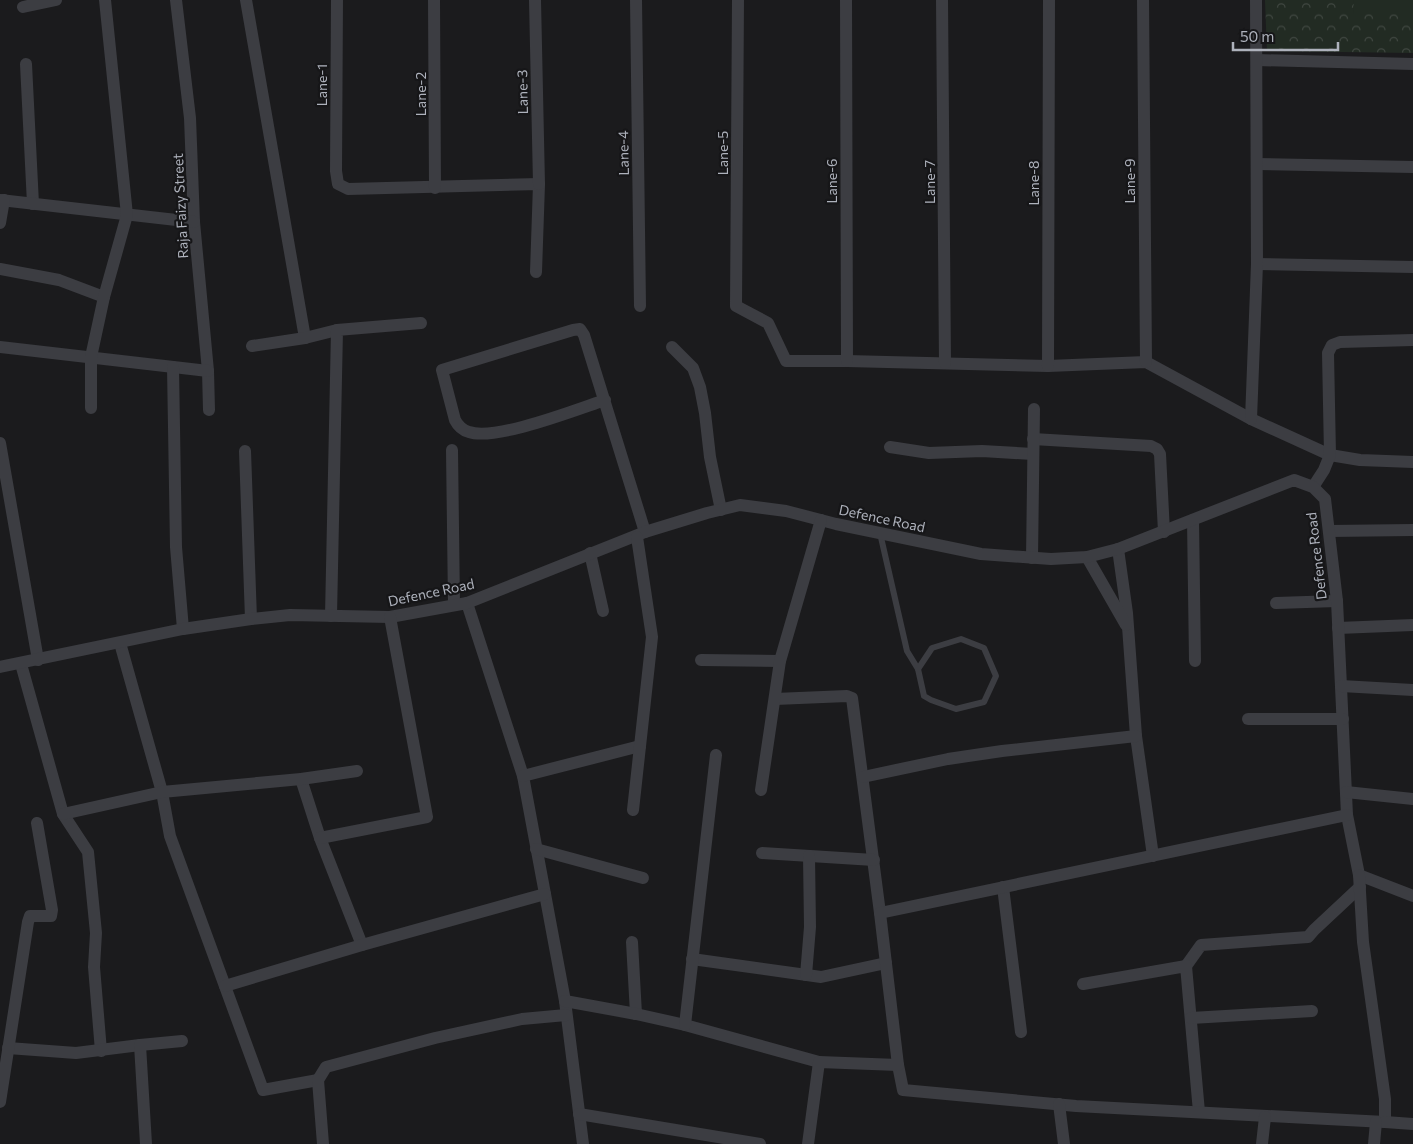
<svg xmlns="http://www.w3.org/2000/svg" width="1413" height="1144" font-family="Commissioner,sans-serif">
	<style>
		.forest { fill: url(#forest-crowns) }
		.garden { fill: #222b23 }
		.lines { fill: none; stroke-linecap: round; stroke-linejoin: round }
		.service { stroke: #3c3d42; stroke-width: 6 }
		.minor { stroke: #3c3d42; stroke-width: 12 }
		.labels { text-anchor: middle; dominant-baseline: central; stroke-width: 4.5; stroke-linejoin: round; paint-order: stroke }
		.street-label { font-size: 14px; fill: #aeb2bc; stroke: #161618 }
	</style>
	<defs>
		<pattern id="forest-crowns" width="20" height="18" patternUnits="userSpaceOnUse" patternTransform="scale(1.25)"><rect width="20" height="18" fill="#222b23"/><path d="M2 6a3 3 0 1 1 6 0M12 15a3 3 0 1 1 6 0" fill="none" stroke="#404741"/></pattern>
	</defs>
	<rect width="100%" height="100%" fill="#1b1b1d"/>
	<path class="forest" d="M1265 0H1413V53L1267 51Z"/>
	<path class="garden" d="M1354 0H1413V14H1353Z"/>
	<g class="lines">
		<g class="service">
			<path d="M880 533 907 651 918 669"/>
			<path d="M961 639 984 648 996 676 984 702 956 709 931 700 924 696 918 669 932 648Z"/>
		</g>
		<g class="minor">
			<path d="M176 0 190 118 194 222 208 371 209 410"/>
			<path d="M246 0 305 338"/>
			<path d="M337 0 336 171 338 184 348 189 539 184 536 272"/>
			<path d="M434 0 435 188"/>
			<path d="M535 0 539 184"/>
			<path d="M636 0 640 306"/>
			<path d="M738 0 736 306 768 323 786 361H847L1048 366 1146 362 1251 419 1330 455 1360 460 1413 462"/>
			<path d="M846 0 847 361"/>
			<path d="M942 0 945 363"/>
			<path d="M1143 0 1146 362"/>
			<path d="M23 7 56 0"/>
			<path d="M1257 60 1413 64"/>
			<path d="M26 64 33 204"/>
			<path d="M1257 164 1413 167"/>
			<path d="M0 200 194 222"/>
			<path d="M0 223 4 200"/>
			<path d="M1257 264 1413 267"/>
			<path d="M0 269 59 280 104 297"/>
			<path d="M252 346 305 338 337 330"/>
			<path d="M0 347 208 371"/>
			<path d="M672 347 693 368 700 387 705 413 710 457 721 510"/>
			<path d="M1048 366 1049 0"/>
			<path d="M173 367 176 547 183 629"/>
			<path d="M605 400C575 410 496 441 469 432 462 430 458 426 455 420L442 370 573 330 580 329 584 335 645 532"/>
			<path d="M91 408V357L104 297 127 215 105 0"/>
			<path d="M1251 419 1257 264 1256 0"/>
			<path d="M1033 439 1151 446 1157 449 1160 454 1164 532"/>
			<path d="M0 443 38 660"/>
			<path d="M890 447 929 453 982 451 1033 454"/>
			<path d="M452 450 454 605"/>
			<path d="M245 451 251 619"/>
			<path d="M1313 487 1324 470 1330 455 1328 353 1332 345 1340 342 1413 340"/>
			<path d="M1193 520 1195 661"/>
			<path d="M1329 531 1413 530"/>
			<path d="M1118 549 1127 613 1136 736 1153 856"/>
			<path d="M590 553 603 611"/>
			<path d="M1087 557 1126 625"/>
			<path d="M1032 558 1034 409"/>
			<path d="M467 603 523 776 565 1001 583 1144"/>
			<path d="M1276 603 1337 601"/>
			<path d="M331 616 337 330 421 323"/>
			<path d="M1338 628 1413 625"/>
			<path d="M120 643 162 792 170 836 263 1090 318 1080"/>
			<path d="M701 660 780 661"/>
			<path d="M21 664 63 814 88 852 96 933 94 967 101 1051"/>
			<path d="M0 667 183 629 251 619 290 615 390 617 467 603 645 532 707 513 740 505 786 511 836 524 981 554 1051 559 1087 557 1118 549 1294 480 1313 487 1325 499 1337 601 1347 815 1359 875 1413 896"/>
			<path d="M1341 686 1413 690"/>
			<path d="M775 699 847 696 852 698 880 913"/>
			<path d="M1248 719H1343"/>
			<path d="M523 776 640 746"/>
			<path d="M863 777 948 759 1002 751 1136 736"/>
			<path d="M301 779 320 838 362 945"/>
			<path d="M761 790 780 661 821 520"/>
			<path d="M1346 792 1413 799"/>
			<path d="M633 810 652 637 637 537"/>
			<path d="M63 814 162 792 301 779 357 771"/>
			<path d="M320 838 427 817 390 617"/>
			<path d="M536 849 643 878"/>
			<path d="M762 853 874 860"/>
			<path d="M1003 887 1021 1032"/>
			<path d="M632 942 636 1014"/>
			<path d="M692 959 821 977 886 963"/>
			<path d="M1186 966 1201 945 1308 937 1314 930 1360 887"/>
			<path d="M806 975 810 927 809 856"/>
			<path d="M1083 984 1186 966 1199 1112"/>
			<path d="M225 986 362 945 545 894"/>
			<path d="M565 1001 636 1014 685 1025 819 1062"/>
			<path d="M1191 1018 1312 1011"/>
			<path d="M685 1025 716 755"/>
			<path d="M8 1048 76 1053 140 1045"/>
			<path d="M898 1065 903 1090 1076 1106 1385 1122V1099L1363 942 1359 875"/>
			<path d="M0 1102 28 922 30 916H51L52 910 37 823"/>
			<path d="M1059 1104 1064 1144"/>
			<path d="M579 1114 760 1144"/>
			<path d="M1385 1122 1413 1124"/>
			<path d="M146 1144 140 1045 182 1041"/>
			<path d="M323 1144 318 1080 326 1067 435 1038 522 1019 566 1015"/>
			<path d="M808 1144 819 1062 898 1065 880 913 1347 815"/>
			<path d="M1262 1144 1265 1117"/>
			<path d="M1374 1144 1376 1122"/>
		</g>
	</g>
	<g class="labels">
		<g class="street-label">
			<text transform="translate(321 85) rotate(-90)">Lane-1</text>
			<text transform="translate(522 92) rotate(-91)">Lane-3</text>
			<text transform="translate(420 94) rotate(-90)">Lane-2</text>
			<text transform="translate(623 153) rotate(-91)">Lane-4</text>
			<text transform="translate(722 153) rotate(-90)">Lane-5</text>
			<text transform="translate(831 181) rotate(-90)">Lane-6</text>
			<text transform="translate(1129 181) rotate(-90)">Lane-9</text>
			<text transform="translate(929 182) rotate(-90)">Lane-7</text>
			<text transform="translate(1033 183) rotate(-90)">Lane-8</text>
			<text transform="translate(180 206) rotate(-93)">Raja Faizy Street</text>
			<text transform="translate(882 518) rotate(12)">Defence Road</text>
			<text transform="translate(1316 556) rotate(-97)">Defence Road</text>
			<text transform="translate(431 592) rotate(-12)">Defence Road</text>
		</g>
	</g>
	<path d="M1233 42v8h105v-8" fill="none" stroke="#aeb2bc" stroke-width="2.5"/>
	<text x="1240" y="42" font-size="15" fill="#aeb2bc" stroke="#161618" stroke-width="4" paint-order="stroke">50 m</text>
</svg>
